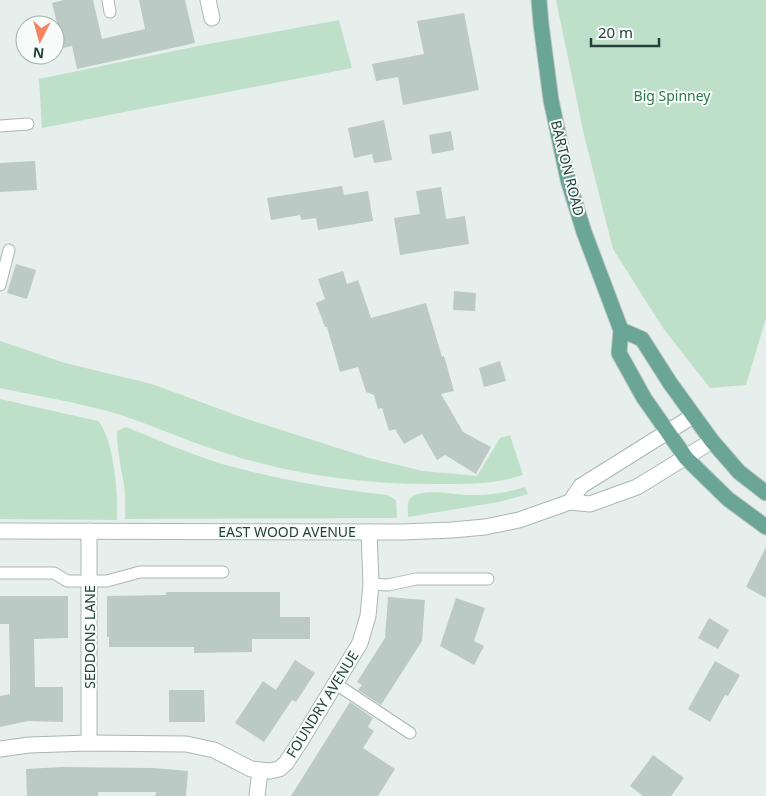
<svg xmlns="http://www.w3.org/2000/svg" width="766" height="796" font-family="'Noto Sans',sans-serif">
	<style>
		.green { fill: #bfe0c8 }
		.building { fill: #bbcac4 }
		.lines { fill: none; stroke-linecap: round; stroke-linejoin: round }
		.service-casing { stroke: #a8b8b2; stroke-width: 13 }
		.minor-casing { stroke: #a8b8b2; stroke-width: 17 }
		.tertiary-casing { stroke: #a8b8b2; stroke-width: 17 }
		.primary-casing { stroke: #c2cac8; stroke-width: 17 }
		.service { stroke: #fff; stroke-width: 11 }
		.minor { stroke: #fff; stroke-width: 15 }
		.tertiary { stroke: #fff; stroke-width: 15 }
		.primary { stroke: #6aa596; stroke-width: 15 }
		.labels { text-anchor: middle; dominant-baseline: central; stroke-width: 4; stroke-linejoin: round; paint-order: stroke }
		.park-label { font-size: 14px; fill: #2d7a4b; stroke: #f7fbf9 }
		.street-label { font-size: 14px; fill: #24423a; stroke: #f7fbf9 }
	</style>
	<rect width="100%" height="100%" fill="#e6efeb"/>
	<g class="green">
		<path d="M556 0H766V318L746 385 710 388 663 328 613 249 584 135Z"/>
		<path d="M339 20 352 68 42 128 39 79 203 45Z"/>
		<path d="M0 341 65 363 152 384 244 418 369 458 423 471 477 476 500 438 510 435 523 475C496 484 469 484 441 484 363 485 284 474 210 448 177 437 145 422 111 412 75 402 37 396 0 388Z"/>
		<path d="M0 399 98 421C114 439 118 495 117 520L0 519Z"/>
		<path d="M126 427C158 440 190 454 222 464 276 479 331 489 387 495L396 500 397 518 125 519C125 506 126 492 123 479 120 463 117 448 117 431Z"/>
		<path d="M525 487 528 494 499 502 408 517C408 510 406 500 413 496 427 488 456 495 471 495 490 495 507 493 525 487Z"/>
	</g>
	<g class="building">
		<path d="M64 0H93L102 39 145 29 139 0H185L195 43 77 69 72 46 63 48 52 3Z"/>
		<path d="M464 13 479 90 403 105 398 77 376 81 372 64 424 54 417 21Z"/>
		<path d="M384 120 392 160 374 163 372 154 354 158 348 128Z"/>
		<path d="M451 131 454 150 432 154 429 135Z"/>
		<path d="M35 161 37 190 0 192V163Z"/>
		<path d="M342 186 344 195 368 191 373 221 318 230 316 218 301 220 300 215 271 220 267 198Z"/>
		<path d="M441 187 446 219 465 216 469 244 400 255 394 218 420 214 416 191Z"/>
		<path d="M16 264 36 270 27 299 7 293Z"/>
		<path d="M343 271 347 284 358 280 371 318 426 303 442 357 444 356 454 391 441 394 463 432 491 447 476 474 445 455 437 460 422 434 404 444 395 429 389 431 382 408 378 409 374 395 366 392 358 367 340 372 327 327H325L316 303 325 299 318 279Z"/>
		<path d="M454 291 476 293 475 311 453 310Z"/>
		<path d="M500 361 506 381 484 387 479 368Z"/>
		<path d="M766 547V598L746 587Z"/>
		<path d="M166 592H280V617H310V639H252V652L194 653V647H109V637H107V596L166 595Z"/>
		<path d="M0 596H68V638L34 639 35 687H63V722L28 721 0 727V696L10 694V672L9 624H0Z"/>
		<path d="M388 597 425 600 422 641 381 705 358 690 362 685 357 682 385 638Z"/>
		<path d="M456 598 485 608 474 641 484 646 474 665 440 646Z"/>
		<path d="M709 618 729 630 718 649 698 638Z"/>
		<path d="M295 660 315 673 296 702 292 700 264 742 235 723 263 681 276 690Z"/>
		<path d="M715 661 740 675 728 696 725 695 710 722 688 709Z"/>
		<path d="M169 690H204L205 722H169Z"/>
		<path d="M350 702 373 718 368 727 374 731 363 748 395 769 378 796H291Z"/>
		<path d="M653 755 684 778 671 796H643L630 786Z"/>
		<path d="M62 767 154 768 188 771 186 796H155L156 792H98V796H27L26 769Z"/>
	</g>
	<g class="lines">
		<g class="service-casing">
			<g id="service">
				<path d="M108 0 110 12"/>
				<path d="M0 126 28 124"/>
				<path d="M0 285 9 250"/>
				<path d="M0 573H54L67 581H107L140 572H223"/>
				<path d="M371 584 388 585 416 579H488"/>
				<path d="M336 684 410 733"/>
			</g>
		</g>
		<g class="minor-casing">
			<g id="minor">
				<path d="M208 0 212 18"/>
				<path d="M89 531V743"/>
				<path d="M0 749 29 745 89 743 186 744 214 750 251 769 270 771 279 769 286 763 300 742 360 643 368 616 371 584 369 532"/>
				<path d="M257 796 260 771"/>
			</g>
		</g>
		<g class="tertiary-casing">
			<g id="tertiary">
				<path d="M570 502 581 486 693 416"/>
				<path d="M0 531 402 532 452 530 485 527 519 520 570 502 590 504 637 487 712 441"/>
			</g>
		</g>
		<g class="primary-casing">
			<g id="primary">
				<path d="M539 0 541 24 551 100 568 180 584 232 621 330 619 353 644 398 686 458 728 499 766 527"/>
				<path d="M621 330 642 339 670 383 712 441 739 472 766 493"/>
			</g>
		</g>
		<use href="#service" class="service"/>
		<use href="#minor" class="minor"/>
		<use href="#tertiary" class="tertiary"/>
		<use href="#primary" class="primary"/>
	</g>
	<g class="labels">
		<g class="park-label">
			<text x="672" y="95">Big Spinney</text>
		</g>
		<g class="street-label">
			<text transform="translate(568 168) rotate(76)">BARTON ROAD</text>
			<text x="287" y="531">EAST WOOD AVENUE</text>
			<text transform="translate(89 637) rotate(-90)">SEDDONS LANE</text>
			<text transform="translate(322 704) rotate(-58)">FOUNDRY AVENUE</text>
		</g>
	</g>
	<g transform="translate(40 40) rotate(186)"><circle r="24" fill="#f7fbf9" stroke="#a3b1ad"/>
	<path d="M0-4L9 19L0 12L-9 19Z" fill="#f4845f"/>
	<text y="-8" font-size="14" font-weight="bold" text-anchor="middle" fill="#24423a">N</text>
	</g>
	<path d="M591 38v8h68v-8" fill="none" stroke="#24423a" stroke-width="2.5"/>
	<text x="598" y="38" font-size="15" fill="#24423a" stroke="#f7fbf9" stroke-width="4" paint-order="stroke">20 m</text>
</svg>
